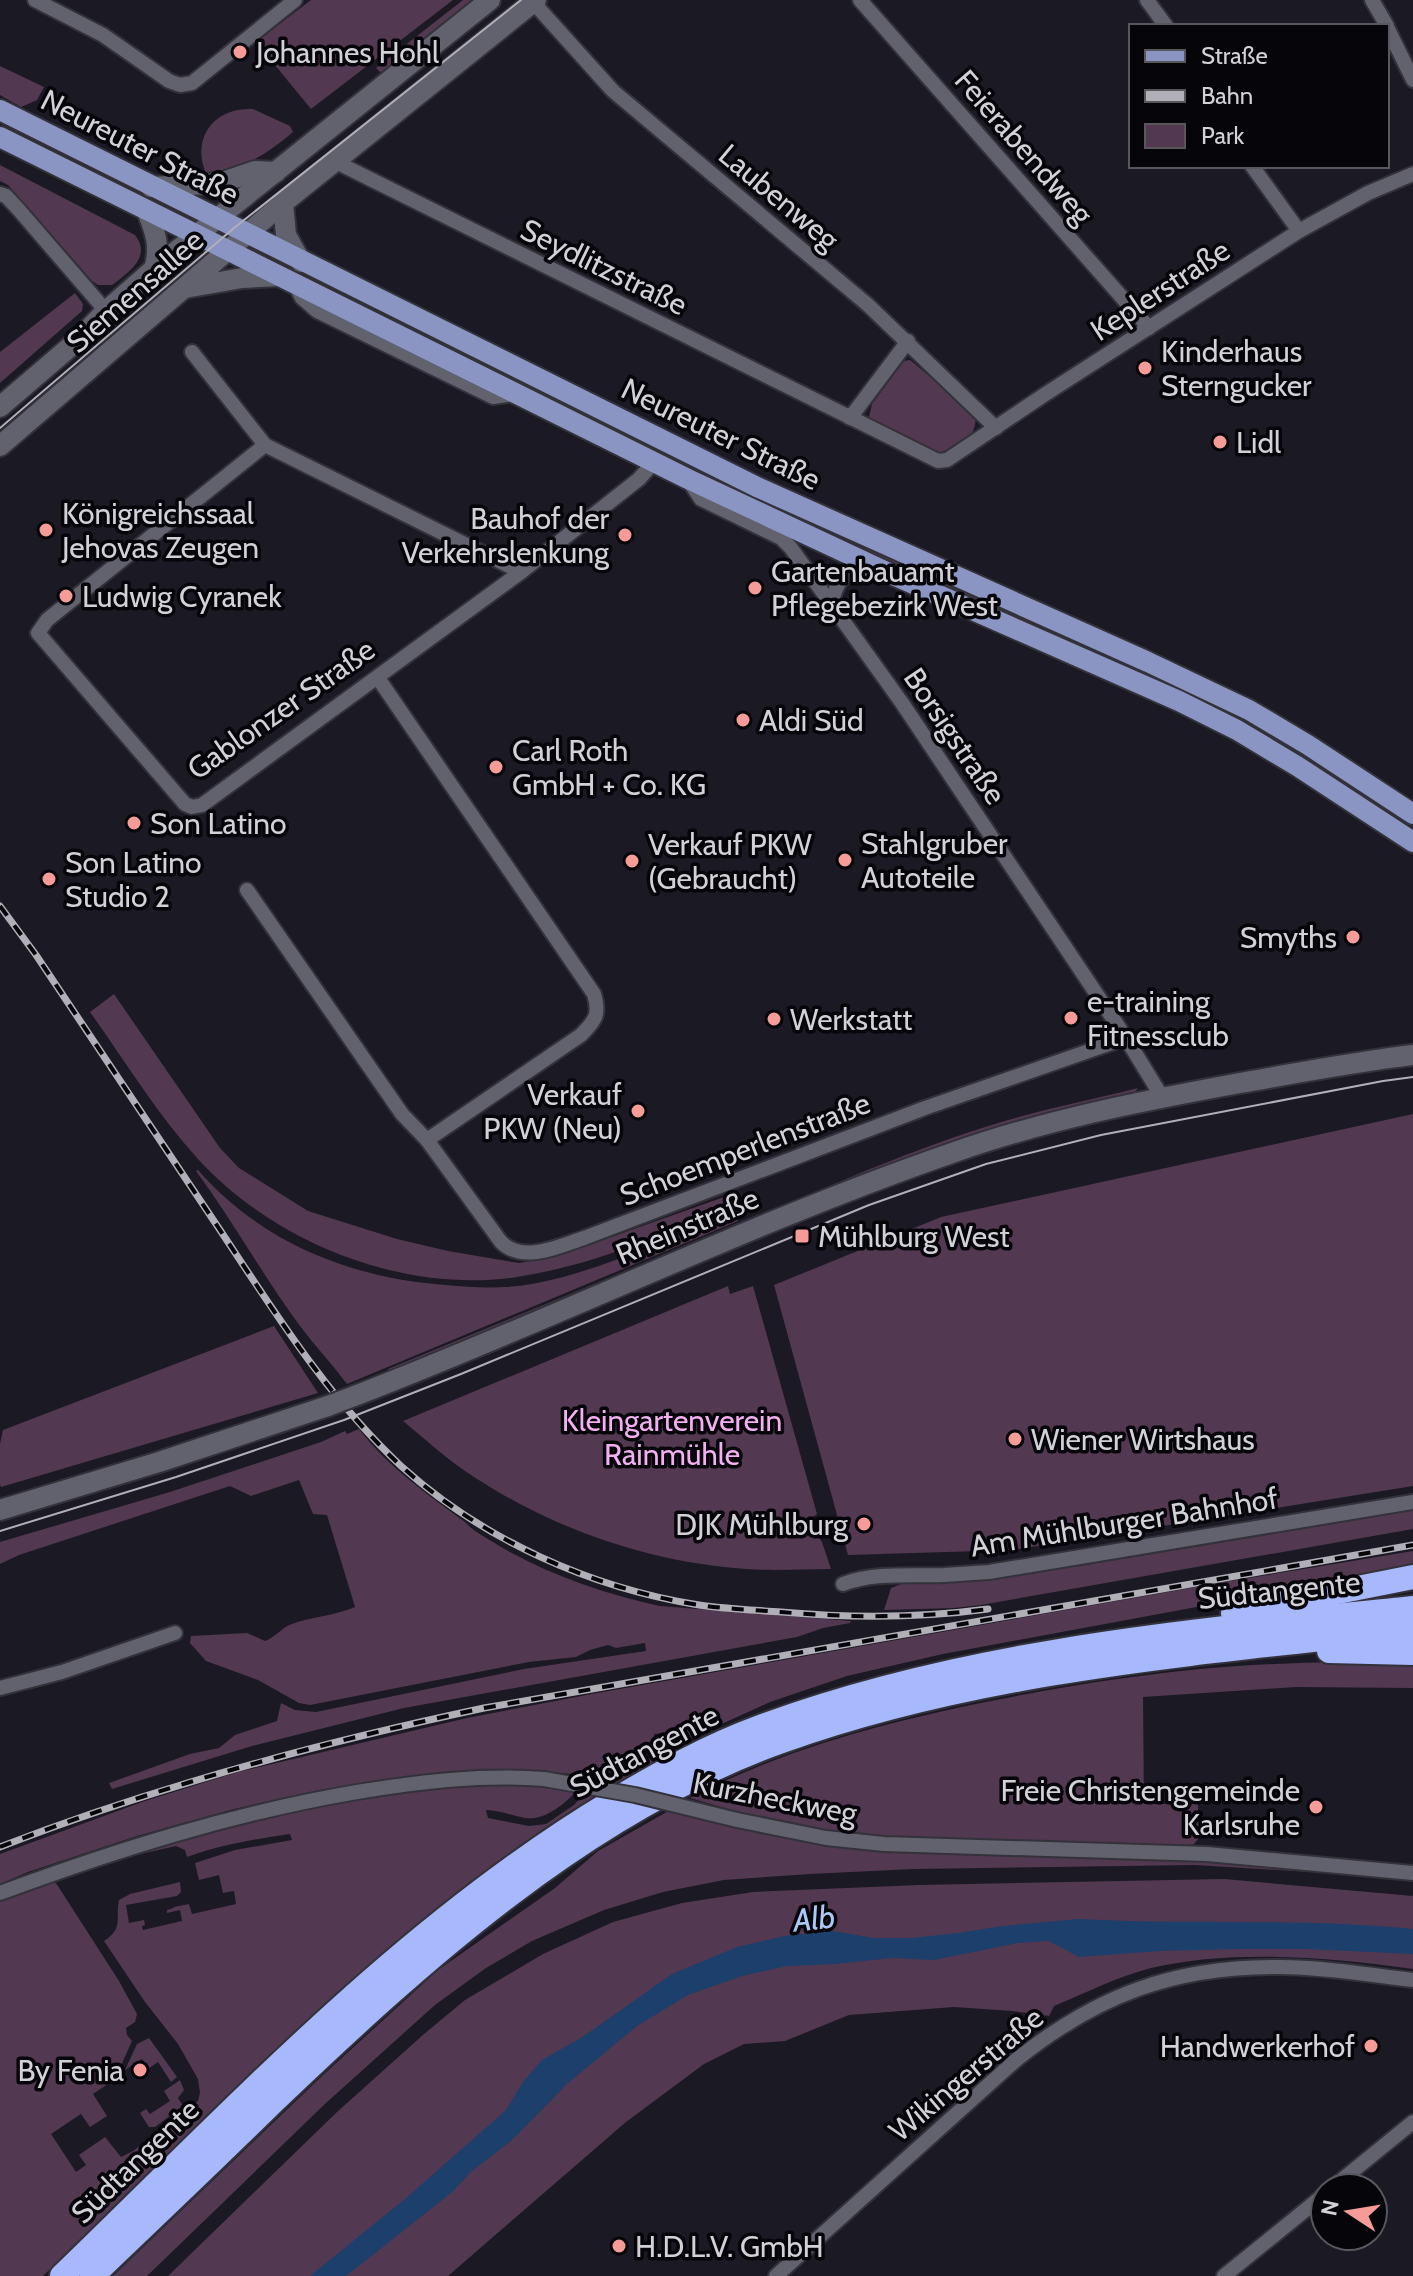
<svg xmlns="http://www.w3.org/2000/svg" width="1413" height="2276" font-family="Cabin,sans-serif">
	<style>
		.green { fill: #523851 }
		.water { fill: #1c3f6b }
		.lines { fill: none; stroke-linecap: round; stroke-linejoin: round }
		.street-casing { stroke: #33323a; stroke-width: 18 }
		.secondary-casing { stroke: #33323a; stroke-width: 24 }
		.primary-casing { stroke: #33323a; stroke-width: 24 }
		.highway-casing { stroke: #33323a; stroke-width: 28 }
		.street { stroke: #62616e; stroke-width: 14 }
		.secondary { stroke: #62616e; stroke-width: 20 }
		.primary { stroke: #8b95c3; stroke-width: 20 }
		.highway { stroke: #a7b8fc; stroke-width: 24 }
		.tram { stroke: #b1afb7; stroke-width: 2 }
		.rail-casing { stroke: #b1afb7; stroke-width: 7 }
		.rail { stroke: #060509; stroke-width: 4; stroke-dasharray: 12; stroke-linecap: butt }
		.street-bridge-casing { stroke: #33323a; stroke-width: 18; stroke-linecap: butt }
		.secondary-bridge-casing { stroke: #33323a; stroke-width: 24; stroke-linecap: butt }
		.street-bridge { stroke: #62616e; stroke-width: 14 }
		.secondary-bridge { stroke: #62616e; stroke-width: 20 }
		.poi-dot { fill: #f59b98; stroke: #060509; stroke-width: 3 }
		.labels { text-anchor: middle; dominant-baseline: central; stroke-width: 7; stroke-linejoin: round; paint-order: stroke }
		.poi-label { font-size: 30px; fill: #d2d1d8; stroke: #060509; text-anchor: start }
		.street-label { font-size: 30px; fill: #d2d1d8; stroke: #060509 }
		.park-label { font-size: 30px; fill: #f3aff1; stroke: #060509 }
		.water-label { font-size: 32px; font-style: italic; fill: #aacaf5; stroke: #060509 }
	</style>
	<rect width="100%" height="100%" fill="#1b1924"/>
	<g class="green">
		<path d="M311 0H453L311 109 256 42Z"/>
		<path d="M463 0H473L381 73 376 68Z"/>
		<path d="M0 66 44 87 37 100 21 107 0 95Z"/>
		<path d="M253 109 290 126 293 132C265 156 243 168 207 176 190 139 213 107 253 109Z"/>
		<path d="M0 165 135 235C152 257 129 272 112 285H98L92 281 8 185 0 181Z"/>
		<path d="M261 255 387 317 414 326 644 441V449L260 257Z"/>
		<path d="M75 293 83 304 82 311 0 383V352Z"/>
		<path d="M910 360 975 414C979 440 957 444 938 454L871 421 869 417 872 404 904 361Z"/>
		<path d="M689 468 847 542 877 553H886L1105 651 1104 654 1037 624 1006 615 688 472Z"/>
		<path d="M114 994 220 1148 239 1168 308 1211 397 1239 448 1251 519 1263 555 1257 724 1197 729 1206C661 1236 590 1266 517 1277 403 1294 275 1243 198 1159 157 1114 125 1061 90 1012Z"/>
		<path d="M1138 1088 1135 1092C1096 1102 1055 1109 1016 1121 923 1149 835 1186 746 1224L745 1222C835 1184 925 1143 1019 1117 1058 1106 1099 1098 1138 1088Z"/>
		<path d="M1413 1114V1486L1013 1550 848 1555 774 1285 941 1217Z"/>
		<path d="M198 1170C262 1243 350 1278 446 1285 476 1288 508 1289 537 1283 606 1269 668 1238 733 1213L738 1221 347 1384C332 1364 315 1346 300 1326 263 1276 233 1221 196 1171Z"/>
		<path d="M740 1224 741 1227 389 1372 388 1369Z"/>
		<path d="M728 1286 730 1294 753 1286 817 1514 808 1521 822 1542 831 1569C803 1569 774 1571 746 1569 646 1562 547 1527 465 1471 443 1456 424 1438 403 1421Z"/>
		<path d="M274 1326 318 1393 1 1487 0 1485V1444L3 1430Z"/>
		<path d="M359 1429C388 1467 427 1494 465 1522 475 1533 489 1539 501 1547 550 1575 605 1594 660 1606L851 1621 850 1623 823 1628 797 1637 404 1708 252 1746 112 1789 109 1783 190 1754 219 1748 235 1735 277 1721 281 1703 295 1710 316 1712 524 1669 646 1651 645 1643 616 1648 608 1645 590 1650 576 1657 529 1662 310 1705 299 1703 258 1680 206 1661 190 1643 191 1636 247 1633 265 1641C276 1637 282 1627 292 1624 314 1616 334 1616 355 1607L327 1515 313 1514 299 1480 251 1496 230 1486 19 1555 0 1564V1542L170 1492 321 1442 345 1431 347 1434Z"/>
		<path d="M1413 1510V1529L981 1605 954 1608 884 1610 891 1588 909 1581 998 1576 1073 1567Z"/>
		<path d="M1413 1551V1567L943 1654 847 1676 770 1702 671 1747 672 1752C608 1786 547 1824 489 1868 329 1987 186 2137 43 2276H0V1900L47 1881 56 1883 119 1981 137 2014 135 2022 126 2028 127 2035 132 2041 119 2070 121 2075 93 2094 107 2116 90 2127 81 2114 51 2134 76 2172 86 2165 79 2155 105 2137 121 2157 133 2151 191 2107 198 2101 200 2093 198 2079 178 2044 145 2002 104 1941C124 1928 115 1919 119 1900L130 1894 180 1882 181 1892 177 1896 126 1905 129 1923 144 1920 145 1925 142 1926 143 1930 182 1921 180 1910 167 1913V1910L173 1908 174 1907 189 1904 192 1914 236 1904 234 1891 223 1893 219 1875 199 1880 195 1863 235 1850 292 1840 290 1834C254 1839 221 1845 187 1857L185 1850 176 1846 97 1864 244 1821 327 1803 457 1784H543L544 1787 577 1791C564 1804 545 1821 525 1818 512 1816 500 1810 486 1810L488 1818 529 1826 546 1824 574 1805 591 1786 614 1778 670 1747 662 1733 654 1734 655 1742 618 1768 601 1776 503 1769 443 1773 320 1790 234 1809 137 1836 28 1872 0 1884V1854L145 1801 238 1772 467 1718 597 1693 1224 1582Z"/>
		<path d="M1413 1661V1688L1296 1687 1143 1697 1144 1804H1198L1199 1838 1194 1844 1189 1845 888 1839 780 1824 690 1798C786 1748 889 1721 996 1700 1071 1685 1147 1673 1224 1667 1287 1662 1350 1662 1413 1661Z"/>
		<path d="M672 1809 805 1841 866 1849 1208 1860 1344 1874 1195 1865 913 1869 810 1874 724 1880 663 1892 604 1910 532 1941 486 1968 435 2005 326 2103 147 2276H113L323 2075 438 1970 555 1888 598 1851Z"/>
		<path d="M1224 1879 1413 1896V1969C1331 1957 1231 1949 1151 1968 1116 1977 1086 1993 1054 2006L1049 2016 1012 2011 954 2007 849 2015 785 2041 744 2044 704 2064 626 2122 448 2276H168L337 2112 424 2034 465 2000 543 1954 613 1922 682 1903 753 1892 919 1885Z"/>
		<path d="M149 2038 177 2077 171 2082 158 2062 149 2068 142 2059 125 2070 137 2044Z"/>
		<path d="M180 2080 184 2090 178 2098 183 2106 155 2127H149L140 2113 146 2109 150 2114 170 2101 164 2091Z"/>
	</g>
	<path class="water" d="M1079 1919C1190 1925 1302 1918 1413 1929V1954L1306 1949H1239L1160 1951 1079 1957 1049 1941 1018 1943 934 1960 892 1958 836 1964 787 1966 742 1976 688 1995 637 2026 568 2083 511 2141 472 2171 451 2193 346 2276H310L405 2199 506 2110 523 2082 542 2060 584 2036 672 1974 737 1947 784 1936 832 1931 874 1938H912L958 1933 1003 1926Z"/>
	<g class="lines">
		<g class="street-casing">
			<g id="street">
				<path d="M35 0 103 35 169 81 180 85 192 83 295 0"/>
				<path d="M860 0 1149 328"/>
				<path d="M1147 0 1166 26"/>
				<path d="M1372 0 1387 26"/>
				<path d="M533 2 613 91 868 305 996 428"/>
				<path d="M1387 27 1413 80"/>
				<path d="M336 159 344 166 938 461 947 460 1047 393 1299 231 1368 193 1413 174"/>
				<path d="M1252 166 1299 231"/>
				<path d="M0 194 6 196 19 210 106 311"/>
				<path d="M295 284 302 298 317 311 493 397 514 394"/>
				<path d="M192 352 265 445"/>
				<path d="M850 418 908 341"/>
				<path d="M689 481 701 499 781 538 791 548 902 703 1126 1038 1162 1097"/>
				<path d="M521 572 265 445 47 620 38 633 185 804 192 807 202 805 521 572 639 479 654 462"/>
				<path d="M832 607C833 592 840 571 859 572 866 572 873 574 880 574"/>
				<path d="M378 678 594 994C600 1014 596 1020 581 1035L427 1140"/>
				<path d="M247 890 402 1114 427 1140 501 1242C523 1264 559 1246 584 1238L925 1108 1126 1038"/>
				<path d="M843 1584C875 1572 911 1576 944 1575 959 1574 974 1573 989 1572L1413 1502"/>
				<path d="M0 1688 62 1672 175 1633"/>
				<path d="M737 1820 826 1838 884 1844 1207 1854 1413 1873"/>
				<path d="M0 1893C116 1850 234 1813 357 1792 419 1782 481 1774 544 1779"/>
				<path d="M1332 2188 1413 2122"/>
				<path d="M776 2276 1016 2060C1097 1995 1175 1966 1280 1967 1324 1967 1369 1975 1413 1980"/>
				<path d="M1224 2276 1325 2194"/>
			</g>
		</g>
		<g class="secondary-casing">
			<g id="secondary">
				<path d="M151 187 208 184 223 182 255 171 276 172"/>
				<path d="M283 203 286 235 301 262"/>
				<path d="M147 211C155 231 161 247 154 269"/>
				<path d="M185 288 242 278 279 276"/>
				<path d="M0 407 78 340 106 311 154 269 490 0"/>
				<path d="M0 446 283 203 536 0"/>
				<path d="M357 1395C557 1318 750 1223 952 1153 1045 1120 1142 1101 1240 1083 1297 1073 1355 1062 1413 1055"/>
				<path d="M0 1510 159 1462 328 1406"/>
			</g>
		</g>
		<g class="primary-casing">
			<g id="primary">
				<path d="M0 110 757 487 1148 662 1249 710 1308 745 1413 814"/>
				<path d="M0 137 688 479 891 574 1179 701 1237 730 1297 766 1413 842"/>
			</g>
		</g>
		<g class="highway-casing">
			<g id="highway">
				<path d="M1233 1613 1413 1577"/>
				<path d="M1329 1651 1413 1653"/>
				<path d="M62 2276C236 2108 404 1926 613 1801 660 1773 708 1746 760 1727 968 1650 1193 1631 1413 1608"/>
				<path d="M92 2276C153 2218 214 2160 274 2101 422 1960 586 1811 782 1741 983 1669 1202 1653 1413 1629"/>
			</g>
		</g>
		<use href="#street" class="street"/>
		<use href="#secondary" class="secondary"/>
		<use href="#primary" class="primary"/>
		<use href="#highway" class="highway"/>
		<g class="tram">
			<path d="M0 428 234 228 521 0"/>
			<path d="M0 1531 176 1477 344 1420 461 1374 869 1205 986 1164 1101 1135 1383 1081 1413 1077"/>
		</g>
		<g class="rail-casing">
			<g id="rail">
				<path d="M0 906 36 955C97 1046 157 1136 218 1227 274 1311 327 1397 401 1466 483 1540 591 1588 699 1605 726 1609 754 1610 781 1612 849 1618 920 1618 988 1609"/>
				<path d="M0 1847C157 1786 319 1743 484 1708L1413 1545"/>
			</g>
		</g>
		<use href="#rail" class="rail"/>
		<g class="street-bridge-casing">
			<path id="street-bridge" d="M544 1779 635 1795 737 1820"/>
		</g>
		<g class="secondary-bridge-casing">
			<path id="secondary-bridge" d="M328 1406 357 1395"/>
		</g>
		<use href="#street-bridge" class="street-bridge"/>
		<use href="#secondary-bridge" class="secondary-bridge"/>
	</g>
	<g class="poi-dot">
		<circle cx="240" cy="52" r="8"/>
		<circle cx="1145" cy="368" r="8"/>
		<circle cx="1220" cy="442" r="8"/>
		<circle cx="46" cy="530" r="8"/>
		<circle cx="625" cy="535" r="8"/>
		<circle cx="755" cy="588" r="8"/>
		<circle cx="66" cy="596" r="8"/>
		<circle cx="743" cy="720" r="8"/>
		<circle cx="496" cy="767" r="8"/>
		<circle cx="134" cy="823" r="8"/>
		<circle cx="845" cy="860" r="8"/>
		<circle cx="632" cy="861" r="8"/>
		<circle cx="49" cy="879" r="8"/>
		<circle cx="1353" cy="937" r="8"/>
		<circle cx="1071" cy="1018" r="8"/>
		<circle cx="774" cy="1019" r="8"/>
		<circle cx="638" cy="1111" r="8"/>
		<rect x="794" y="1228" width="16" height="16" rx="4"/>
		<circle cx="1015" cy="1439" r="8"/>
		<circle cx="864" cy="1524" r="8"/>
		<circle cx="1316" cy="1807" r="8"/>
		<circle cx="1371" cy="2046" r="8"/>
		<circle cx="140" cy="2070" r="8"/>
		<circle cx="619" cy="2246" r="8"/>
	</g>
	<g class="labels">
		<g class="poi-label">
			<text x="256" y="52">Johannes Hohl</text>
			<text x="1161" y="351">Kinderhaus<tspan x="1161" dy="34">Sterngucker</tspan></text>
			<text x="1236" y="442">Lidl</text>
			<text x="62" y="513">Königreichssaal<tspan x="62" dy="34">Jehovas Zeugen</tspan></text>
			<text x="609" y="518" text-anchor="end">Bauhof der<tspan x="609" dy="34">Verkehrslenkung</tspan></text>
			<text x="771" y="571">Gartenbauamt<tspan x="771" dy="34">Pflegebezirk West</tspan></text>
			<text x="82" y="596">Ludwig Cyranek</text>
			<text x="759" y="720">Aldi Süd</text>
			<text x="512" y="750">Carl Roth<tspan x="512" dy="34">GmbH + Co. KG</tspan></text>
			<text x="150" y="823">Son Latino</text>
			<text x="861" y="843">Stahlgruber<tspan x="861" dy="34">Autoteile</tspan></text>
			<text x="648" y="844">Verkauf PKW<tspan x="648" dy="34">(Gebraucht)</tspan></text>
			<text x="65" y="862">Son Latino<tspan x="65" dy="34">Studio 2</tspan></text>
			<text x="1337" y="937" text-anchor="end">Smyths</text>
			<text x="1087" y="1001">e-training<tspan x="1087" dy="34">Fitnessclub</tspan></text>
			<text x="790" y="1019">Werkstatt</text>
			<text x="622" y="1094" text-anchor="end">Verkauf<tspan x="622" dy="34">PKW (Neu)</tspan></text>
			<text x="818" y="1236">Mühlburg West</text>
			<text x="1031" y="1439">Wiener Wirtshaus</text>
			<text x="848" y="1524" text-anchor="end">DJK Mühlburg</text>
			<text x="1300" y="1790" text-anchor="end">Freie Christengemeinde<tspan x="1300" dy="34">Karlsruhe</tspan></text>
			<text x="1355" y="2046" text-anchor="end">Handwerkerhof</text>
			<text x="124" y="2070" text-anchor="end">By Fenia</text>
			<text x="635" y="2246">H.D.L.V. GmbH</text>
		</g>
		<g class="street-label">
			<text transform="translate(140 147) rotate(27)">Neureuter Straße</text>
			<text transform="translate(1024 147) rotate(49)">Feierabendweg</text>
			<text transform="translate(779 197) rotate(40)">Laubenweg</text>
			<text transform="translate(604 267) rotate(26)">Seydlitzstraße</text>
			<text transform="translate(1160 290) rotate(-33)">Keplerstraße</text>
			<text transform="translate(135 291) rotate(-41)">Siemensallee</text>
			<text transform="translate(721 434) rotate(26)">Neureuter Straße</text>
			<text transform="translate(281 709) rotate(-35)">Gablonzer Straße</text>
			<text transform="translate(955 736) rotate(56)">Borsigstraße</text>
			<text transform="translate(745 1149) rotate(-21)">Schoemperlenstraße</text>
			<text transform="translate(687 1226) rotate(-23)">Rheinstraße</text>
			<text transform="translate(1124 1522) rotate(-9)">Am Mühlburger Bahnhof</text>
			<text transform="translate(1279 1590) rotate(-6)">Südtangente</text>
			<text transform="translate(644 1751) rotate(-28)">Südtangente</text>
			<text transform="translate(775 1798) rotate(11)">Kurzheckweg</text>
			<text transform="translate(966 2074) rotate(-40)">Wikingerstraße</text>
			<text transform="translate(135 2161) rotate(-44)">Südtangente</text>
		</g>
		<g class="park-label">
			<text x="672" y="1420">Kleingartenverein<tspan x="672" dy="34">Rainmühle</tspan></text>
		</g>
		<g class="water-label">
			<text transform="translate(814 1918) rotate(-6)">Alb</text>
		</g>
	</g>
	<rect x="1129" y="24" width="260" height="144" fill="#060509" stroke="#58575c" stroke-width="2"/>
	<rect x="1145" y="50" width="40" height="12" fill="#8b95c3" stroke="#58575c" stroke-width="2"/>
	<text x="1201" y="64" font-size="24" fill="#d2d1d8">Straße</text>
	<rect x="1145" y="90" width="40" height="12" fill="#b1afb7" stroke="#58575c" stroke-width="2"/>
	<text x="1201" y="104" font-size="24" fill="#d2d1d8">Bahn</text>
	<rect x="1145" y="124" width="40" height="24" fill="#523851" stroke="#58575c" stroke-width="2"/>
	<text x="1201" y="144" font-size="24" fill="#d2d1d8">Park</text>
	<g transform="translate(1349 2212) rotate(282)"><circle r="38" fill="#060509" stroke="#58575c" stroke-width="2"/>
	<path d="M0-6L14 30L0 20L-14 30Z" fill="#f59b98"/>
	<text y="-12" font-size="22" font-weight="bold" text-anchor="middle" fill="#d2d1d8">N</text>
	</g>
</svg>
